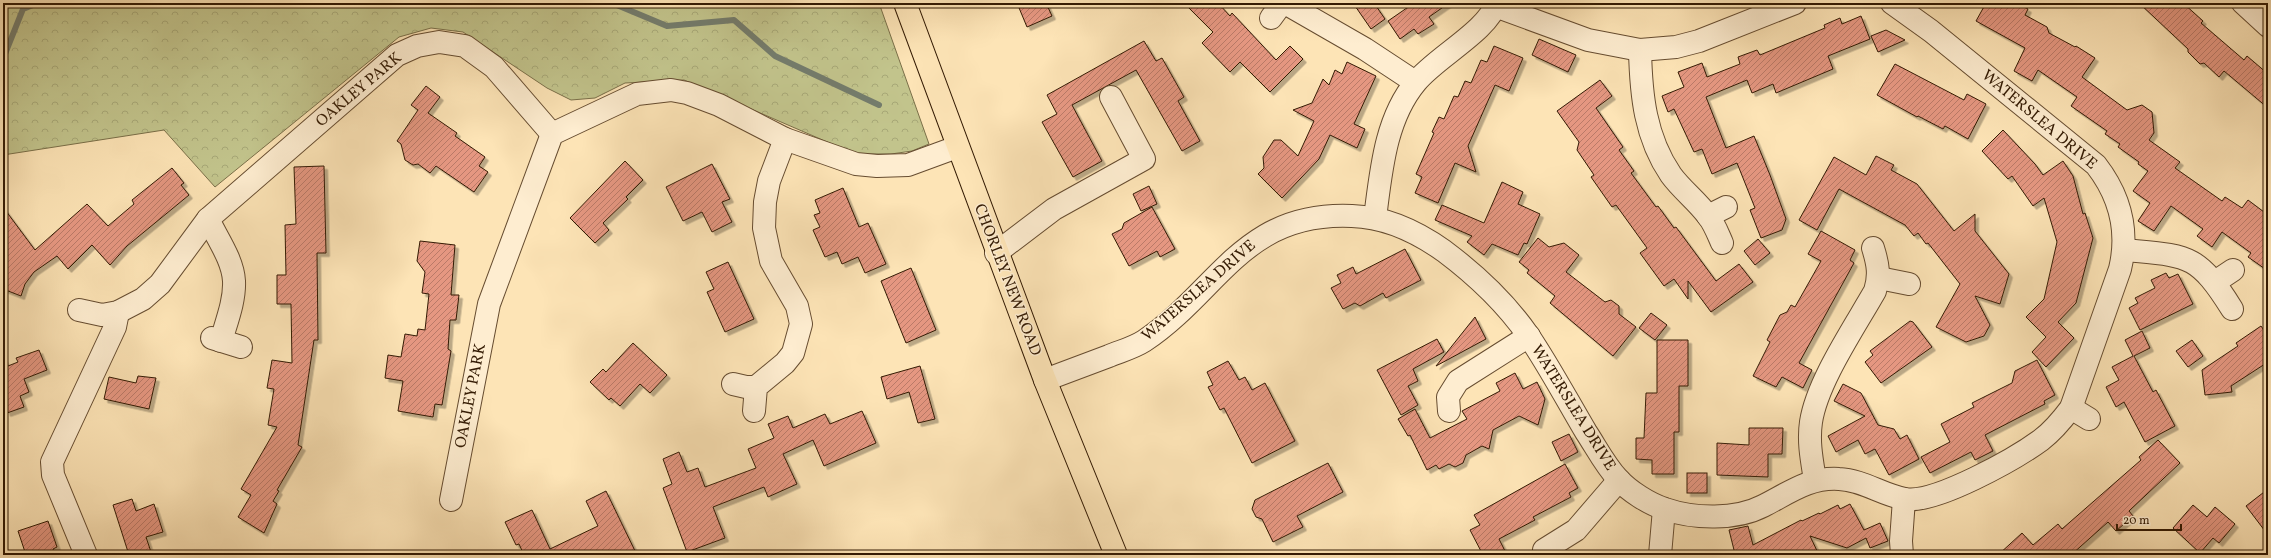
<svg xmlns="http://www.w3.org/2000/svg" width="2271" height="558" font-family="Vollkorn,serif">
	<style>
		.forest { fill: url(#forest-crowns); stroke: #7a6f48 }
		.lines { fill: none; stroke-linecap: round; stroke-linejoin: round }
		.stream { stroke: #747c6c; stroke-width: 6 }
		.building { fill: url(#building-hatch); stroke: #331a03; filter: url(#shadow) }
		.minor-casing { stroke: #664c30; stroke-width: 24 }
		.major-casing { stroke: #331a03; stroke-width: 24 }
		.minor { stroke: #feedd0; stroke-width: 22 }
		.major { stroke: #fde4b6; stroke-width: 22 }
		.labels { text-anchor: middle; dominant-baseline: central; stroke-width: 3; stroke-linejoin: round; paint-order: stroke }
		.street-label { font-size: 16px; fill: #331a03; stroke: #feedd0 }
	</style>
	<defs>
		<pattern id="forest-crowns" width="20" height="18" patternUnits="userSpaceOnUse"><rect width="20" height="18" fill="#c2c48c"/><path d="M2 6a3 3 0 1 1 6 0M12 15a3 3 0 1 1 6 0" fill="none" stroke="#a7a877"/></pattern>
		<pattern id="building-hatch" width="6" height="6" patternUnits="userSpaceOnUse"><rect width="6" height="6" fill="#e59781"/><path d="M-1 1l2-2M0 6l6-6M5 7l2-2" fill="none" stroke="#ba7a67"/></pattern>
		<filter id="shadow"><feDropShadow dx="3.5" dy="3.5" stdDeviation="0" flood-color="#0004"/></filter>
	</defs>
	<rect width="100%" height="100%" fill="#fde4b6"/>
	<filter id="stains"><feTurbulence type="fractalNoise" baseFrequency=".005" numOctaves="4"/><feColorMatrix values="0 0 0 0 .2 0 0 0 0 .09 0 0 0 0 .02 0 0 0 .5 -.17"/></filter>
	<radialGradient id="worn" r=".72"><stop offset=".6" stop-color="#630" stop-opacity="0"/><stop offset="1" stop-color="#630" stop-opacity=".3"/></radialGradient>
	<path class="forest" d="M3 3H879L929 144 912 151 891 154H855L684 80 625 83 595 98 571 100 547 88 463 32 431 28 399 37 215 187 164 130 3 155Z"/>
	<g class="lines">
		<g class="stream">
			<path d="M612 3 667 26 734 20 775 56 879 105"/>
			<path d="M3 59 23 9 38 3"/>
		</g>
	</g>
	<g class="building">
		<path d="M1017 3H1046L1052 16 1027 27Z"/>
		<path d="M1184 3H1218L1230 16 1232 13 1276 60 1290 46 1303 59 1270 92 1240 62 1230 72 1202 43 1213 32Z"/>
		<path d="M1353 3H1374L1385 19 1371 29Z"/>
		<path d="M1414 3H1449L1429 17 1434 24 1418 34 1414 29 1400 39 1388 21Z"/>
		<path d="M1986 3H2017L2028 9 2025 15 2047 27 2049 33 2075 47 2076 46 2095 58 2082 77 2127 110 2142 105 2152 112 2154 133 2149 140 2180 162 2175 168 2222 201 2225 197 2242 208 2248 200 2268 215V271L2248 257 2251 253 2222 232 2212 247 2197 236 2203 229 2171 206 2154 231 2138 221 2150 203 2133 191 2148 171 2138 164 2139 162 2118 147 2120 144 2105 134 2107 131 2071 106 2077 97 2038 70 2032 81 2014 71 2025 48 1976 21Z"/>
		<path d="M2139 3H2183L2203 21 2201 23 2244 60 2247 56 2268 74V108L2224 71 2219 77 2204 63 2200 64 2188 52V49Z"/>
		<path d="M1861 16 1870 39 1828 56 1833 69 1776 93 1773 84 1752 93 1747 80 1706 97 1726 148 1754 136 1770 175 1786 219 1782 230 1761 238 1750 210 1755 208 1737 163 1712 174 1702 149 1694 152 1674 109 1668 112 1662 96 1684 87 1678 72 1702 63 1707 77 1740 64 1738 57 1757 50 1760 55 1825 28 1824 25 1840 18 1842 24Z"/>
		<path d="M1886 30 1905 40 1878 52 1871 36Z"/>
		<path d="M1539 39 1576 55 1568 72 1532 55Z"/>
		<path d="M1144 41 1156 61 1162 58 1184 97 1178 101 1200 141 1182 151 1136 70 1072 105 1102 161 1073 177 1042 122 1057 114 1047 95Z"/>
		<path d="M1494 46 1523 58 1509 91 1495 85 1468 146 1476 172 1455 163 1438 203 1415 193 1422 177 1416 174 1434 133 1432 132 1439 117 1444 119 1454 96 1458 97 1465 81 1471 83 1481 60 1487 62Z"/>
		<path d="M1347 62 1376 76 1354 124 1365 129 1357 148 1330 135 1319 159 1282 198 1258 174 1264 168 1263 157 1274 140H1281L1298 156 1314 121 1293 110 1312 103 1323 79 1329 85 1335 70 1342 74Z"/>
		<path d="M1895 64 1964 100 1967 94 1986 104 1968 139 1945 126 1943 129 1918 116 1917 117 1877 95Z"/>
		<path d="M1600 80 1612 96 1596 108 1623 147 1619 150 1634 171 1631 173 1656 207 1658 206 1674 228 1676 227 1716 281 1739 264 1753 282 1711 312 1688 281V299L1674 279 1664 286 1640 253 1647 248 1616 205 1612 207 1591 177 1594 175 1577 150 1579 142 1557 111Z"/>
		<path d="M426 86 440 97 428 113 457 133 455 136 485 157 479 166 488 172 474 192 436 166 430 173 418 164 413 165 405 160 401 144 397 141 418 110 411 105Z"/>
		<path d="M2003 130 2035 164 2043 175 2063 161 2073 176 2083 214 2085 213 2093 238 2076 303 2058 322 2074 338 2046 367 2032 352 2046 337 2026 317 2044 299 2057 242 2044 198 2033 206 2012 176 2008 179 1982 151Z"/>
		<path d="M1876 156 1894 165 1891 170 1917 184 1954 231 1975 214V231L2009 274 2000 304 1975 296 1990 325 1984 336 1966 342 1936 327 1960 284 1928 243 1926 244 1918 233 1914 236 1905 225 1839 189 1817 230 1799 220 1834 157 1866 175Z"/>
		<path d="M625 161 643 180 626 197 628 199 603 223 609 230 595 243 570 218Z"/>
		<path d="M712 164 730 199 722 202 732 222 712 232 702 212 683 221 666 187Z"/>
		<path d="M324 166 326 253H317L318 340H314L298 445 302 447 277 490 279 491 273 501 277 504 264 533 238 517 251 495 241 489 277 427 268 425 274 389 267 388 272 360 292 363 291 304H277V275H286L285 225 296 224 294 167Z"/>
		<path d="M172 168 184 183 181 185 189 195 127 246 110 265 92 245 68 269 57 256 34 272 25 284 21 296 3 289V207L35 250 87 204 108 226 134 204 132 200Z"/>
		<path d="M1502 182 1523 192 1518 204 1540 214 1527 244 1524 243 1518 255 1492 244 1484 255 1467 242 1472 236 1435 220 1442 205 1484 223Z"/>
		<path d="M1149 186 1157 204 1141 211 1133 194Z"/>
		<path d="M843 188 859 227 868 223 886 264 865 273 858 257 842 264 837 252 825 257 813 230 820 227 814 215 820 213 815 200Z"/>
		<path d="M1152 207 1175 249 1160 257 1157 251 1129 266 1112 234 1122 229 1124 223Z"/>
		<path d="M1821 231 1855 250 1850 260 1854 263 1799 363 1812 370 1803 388 1782 377 1776 387 1753 376 1770 342 1767 340 1780 315 1787 312 1791 305 1795 307 1821 261 1808 254Z"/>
		<path d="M1538 238 1549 247 1564 243 1579 255 1566 272 1605 302 1611 300 1619 306V314L1636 327 1613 356 1550 303 1555 296 1527 273 1529 270 1519 262Z"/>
		<path d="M1758 239 1770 253 1755 265 1744 251Z"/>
		<path d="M420 241 455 245 451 295H459L456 320H450L448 349 451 351 442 405 435 404 433 417 398 411 403 381 385 378 388 355 401 357 405 334 417 336 418 329 425 330 429 294 422 293 425 272 417 261Z"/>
		<path d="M1405 249 1421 280 1386 298 1383 293 1360 306 1355 303 1343 309 1331 288 1341 283 1337 275 1353 267 1356 274Z"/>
		<path d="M728 262 754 319 725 332 707 292 714 289 706 272Z"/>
		<path d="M911 268 936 330 906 343 881 281Z"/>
		<path d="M2166 273 2169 278 2178 274 2193 304 2140 330 2129 308 2138 303 2135 298 2155 288 2151 280Z"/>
		<path d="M1651 313 1667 325 1655 340 1639 328Z"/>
		<path d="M1475 317 1486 339 1436 366Z"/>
		<path d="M1910 321 1913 322 1932 347 1881 383 1865 362 1873 355 1870 351Z"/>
		<path d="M2261 326 2268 336V362L2231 386 2232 392 2205 395 2202 370 2238 346 2236 343Z"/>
		<path d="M2142 331 2150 348 2134 356 2153 392 2156 390 2175 426 2145 442 2124 402 2116 407 2106 387 2119 380 2112 367 2133 356 2125 340Z"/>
		<path d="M1437 339 1444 352 1413 369 1418 381 1408 386 1418 405 1401 415 1377 370Z"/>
		<path d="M1657 340H1688V386H1679V432H1674V474H1652V460L1636 459V438H1644L1646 393H1657Z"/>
		<path d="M2192 340 2203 356 2188 367 2176 351Z"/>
		<path d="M633 343 667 375 650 393 640 384 620 406 611 398 609 400 590 382 603 369 606 372Z"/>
		<path d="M39 350 47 370 24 379 29 392 20 396 24 407 7 413 3 402V357L8 366 18 362 16 358Z"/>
		<path d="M2037 360 2055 395 2044 401 2045 404 1985 435 1993 451 1975 460 1971 452 1930 473 1921 457 1950 442 1941 424 1974 407 1972 403 2012 383 2015 371Z"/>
		<path d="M1228 361 1239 380 1245 377 1252 390 1265 383 1295 441 1252 463 1224 408 1220 410 1208 387 1213 385 1207 372Z"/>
		<path d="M920 366 935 419 918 423 909 392 887 399 881 377Z"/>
		<path d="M1515 373 1523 389 1537 382 1545 399 1538 425 1519 416 1493 430 1489 449 1482 446 1466 455 1463 463 1455 467 1449 464 1439 469 1436 465 1427 470 1410 435 1408 436 1398 419 1415 409 1430 438 1467 419 1462 411 1500 391 1496 383Z"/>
		<path d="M138 376 156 378 149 409 104 399 109 377 136 383Z"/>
		<path d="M1843 384 1861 393 1878 425 1894 429 1900 439 1907 435 1919 459 1889 475 1875 449 1865 454 1858 440 1836 452 1828 436 1865 416 1834 401Z"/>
		<path d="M862 411 876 443 824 466 813 440 783 454 797 484 768 497 764 487 713 507 725 538 687 552 663 488 672 484 663 459 679 452 687 472 698 468 705 487 756 468 748 449 774 438 768 424 788 416 793 428 825 414 830 424Z"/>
		<path d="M1749 428H1783L1782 454H1768V477L1717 475V443L1749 445Z"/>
		<path d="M1569 434 1578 452 1561 461 1552 442Z"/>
		<path d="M2158 440 2180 463 2129 511 2133 516 2116 531 2108 522 2071 555H1998L2022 533 2033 545 2058 524 2062 529 2141 460 2139 457Z"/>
		<path d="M1328 463 1343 492 1297 516 1303 527 1273 542 1262 519 1256 517 1252 509 1255 500Z"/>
		<path d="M1565 464 1578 488 1569 493 1571 497 1533 517 1535 520 1499 539 1507 555H1483L1470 530 1480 525 1474 515Z"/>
		<rect x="1687" y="473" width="20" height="20"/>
		<path d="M2268 489V535L2246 506Z"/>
		<path d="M606 491 637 555H524L519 544 516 545 505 522 532 510 550 549 598 526 586 501Z"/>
		<path d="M132 499 136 511 154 504 163 532 146 537 152 555H129L113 505Z"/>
		<path d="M1850 504 1864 530 1880 523 1888 541 1870 548 1866 538 1847 548 1810 536 1819 555H1732L1735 554 1729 530 1748 526 1753 545 1801 520 1802 521 1819 513 1820 514 1838 505 1840 509Z"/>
		<path d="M2193 505 2207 517 2215 507 2235 524 2219 543 2213 538 2200 553 2173 528Z"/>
		<path d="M48 521 57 547 53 549 55 555H26L18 531Z"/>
	</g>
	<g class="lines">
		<g class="minor-casing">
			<g id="minor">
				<path d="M1285 3 1365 49 1415 82"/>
				<path d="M2243 3 2268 26"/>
				<path d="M1495 6 1588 40 1640 50 1676 47 1699 41 1795 3"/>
				<path d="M1271 18 1282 3"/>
				<path d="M1640 50C1641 95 1645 137 1671 175 1682 190 1697 201 1708 216 1714 223 1718 234 1722 243"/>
				<path d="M1708 216 1726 207"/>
				<path d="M1375 218C1381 172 1385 119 1416 82 1435 58 1489 30 1496 3"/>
				<path d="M208 219C217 238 233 260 234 281 235 301 226 323 221 341"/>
				<path d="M2125 250C2188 256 2197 253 2232 309"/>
				<path d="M996 253 1054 209 1144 159 1111 97"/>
				<path d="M1879 278 1909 284"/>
				<path d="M2215 282 2233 270"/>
				<path d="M79 310 102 315 118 312 143 299 160 284 208 219 397 55 417 46 439 42 465 46 494 67 552 134"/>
				<path d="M212 338 241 347"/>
				<path d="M1045 380C1066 372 1088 364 1109 356 1121 351 1133 348 1144 341 1219 291 1243 211 1352 216 1386 217 1416 231 1444 251 1476 275 1505 302 1528 335 1549 366 1567 400 1586 432 1596 447 1605 465 1618 479 1629 491 1649 504 1665 509 1694 519 1736 520 1763 506 1789 493 1809 477 1839 479 1863 480 1882 495 1905 499 1935 504 2015 459 2041 440 2053 431 2062 420 2071 408L2120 269C2129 231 2120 196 2096 165L1931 31 1892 3"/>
				<path d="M733 384 746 387H756"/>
				<path d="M2071 408 2089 419"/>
				<path d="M754 411 756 387 785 363 793 353 801 324 797 306 771 261 764 228 765 202 769 181 785 139"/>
				<path d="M1449 411 1448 397 1458 381 1529 336"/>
				<path d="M1815 480C1812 461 1808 442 1811 422 1817 382 1854 328 1875 291 1880 275 1878 264 1873 248"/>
				<path d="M451 500 489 304 552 134 637 94 671 90 687 93 719 105 785 139 856 164 877 166 908 165 957 147"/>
				<path d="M1544 550 1576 530 1619 480"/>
				<path d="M86 555 53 475 52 462 115 327 118 312"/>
				<path d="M1660 555 1664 509"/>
				<path d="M1902 555 1901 541 1904 499"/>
			</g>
		</g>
		<g class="major-casing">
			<path id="major" d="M905 3 1045 380 1116 555"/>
		</g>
		<use href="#minor" class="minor"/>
		<use href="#major" class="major"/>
	</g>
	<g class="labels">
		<g class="street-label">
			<text transform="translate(359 90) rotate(-40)">OAKLEY PARK</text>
			<text transform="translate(2039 120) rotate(40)">WATERSLEA DRIVE</text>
			<text transform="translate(1007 280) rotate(69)">CHORLEY NEW ROAD</text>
			<text transform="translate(1199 291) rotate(-41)">WATERSLEA DRIVE</text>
			<text transform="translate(471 396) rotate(-79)">OAKLEY PARK</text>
			<text transform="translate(1573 408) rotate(58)">WATERSLEA DRIVE</text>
		</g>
	</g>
	<rect width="2271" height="558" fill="none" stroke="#fde4b6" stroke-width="16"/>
	<rect x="4" y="4" width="2263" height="550" fill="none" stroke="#331a03" stroke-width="2"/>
	<rect x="8" y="8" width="2255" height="542" fill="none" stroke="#331a03"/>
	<path d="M2117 524v6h64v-6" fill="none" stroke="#331a03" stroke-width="2"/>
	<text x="2123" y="524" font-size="12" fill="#331a03" stroke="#feedd0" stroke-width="3" paint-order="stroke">20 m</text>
	<rect width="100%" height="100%" filter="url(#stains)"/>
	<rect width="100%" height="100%" fill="url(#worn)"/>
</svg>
